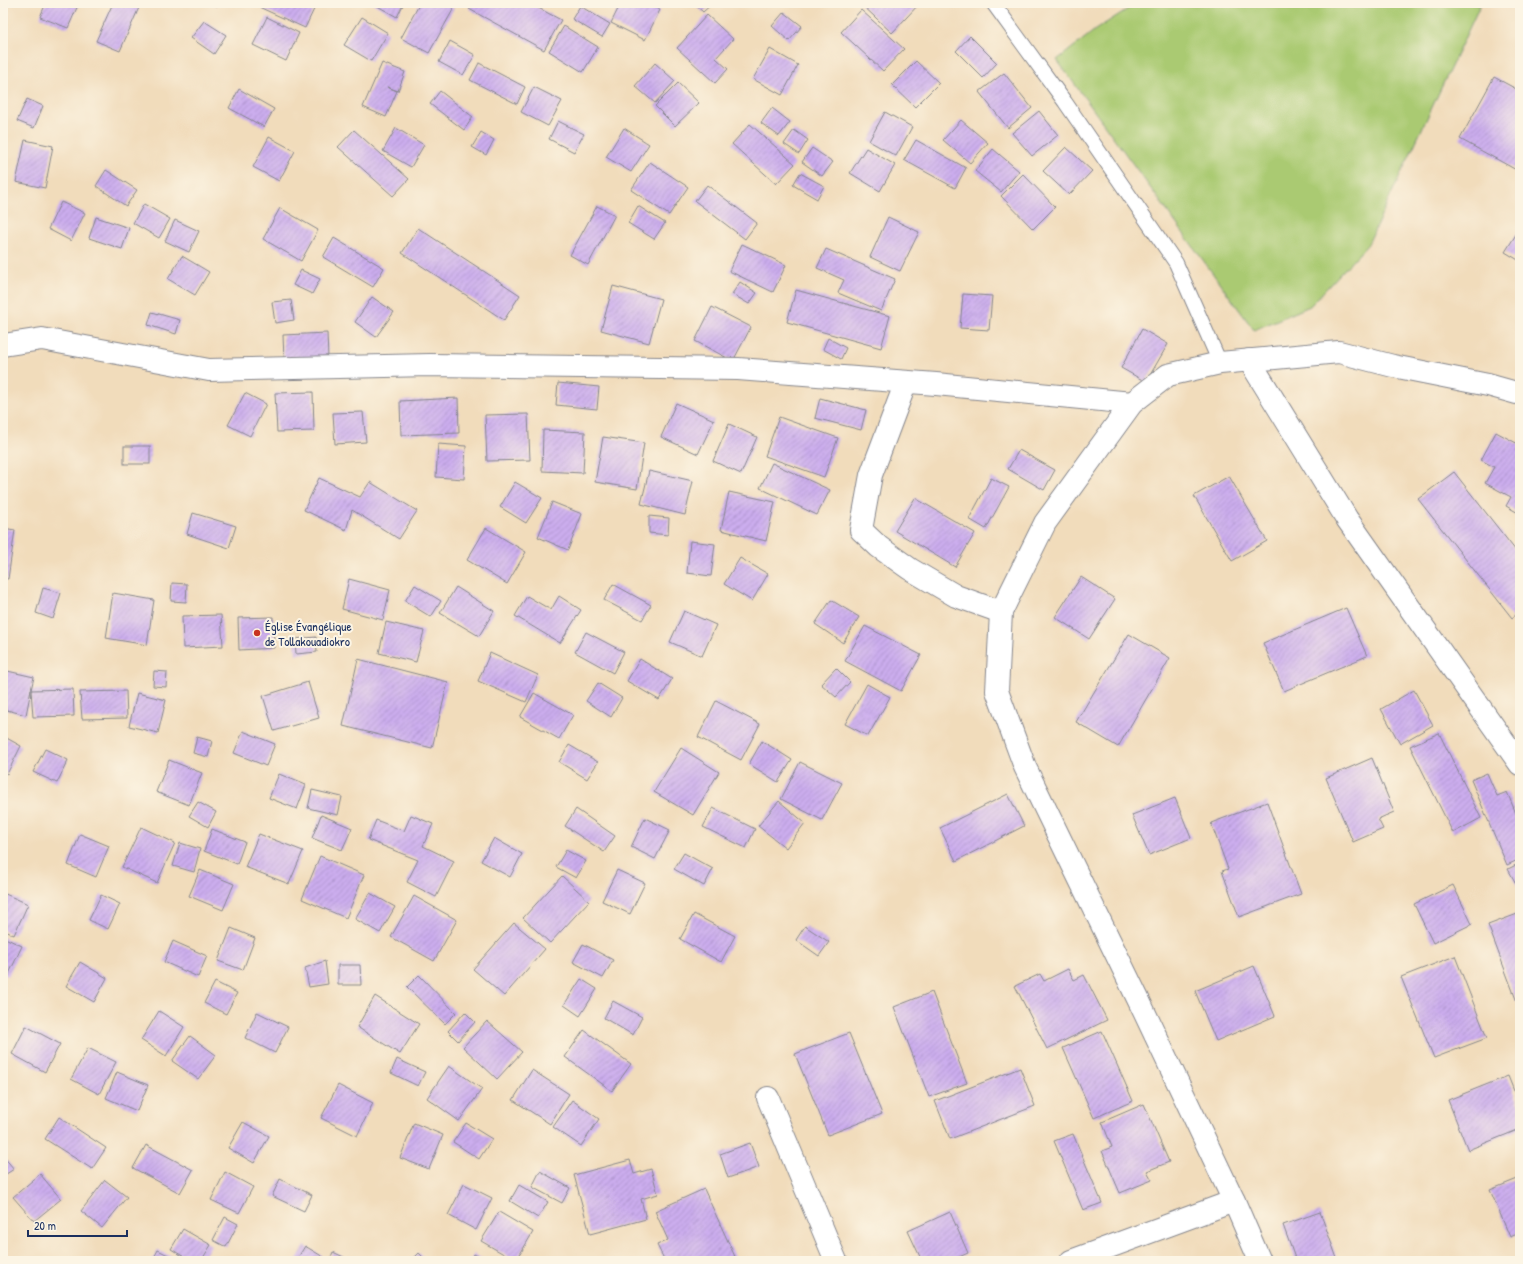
<svg xmlns="http://www.w3.org/2000/svg" width="1523" height="1264" font-family="'Patrick Hand',sans-serif">
	<style>
		.grass { fill: #aaca72; stroke: #627c68 }
		.building { fill: url(#building-hatch) }
		.lines { fill: none; stroke-linecap: round; stroke-linejoin: round }
		.service-casing { stroke: #86868c; stroke-width: 16 }
		.minor-casing { stroke: #86868c; stroke-width: 24 }
		.service { stroke: #fff; stroke-width: 14 }
		.minor { stroke: #fff; stroke-width: 22 }
		.poi-dot { fill: #c8321e; stroke: #fcf5e5; stroke-width: 1.5 }
		.labels { text-anchor: middle; dominant-baseline: central; stroke-width: 4; stroke-linejoin: round; paint-order: stroke }
		.poi-label { font-size: 13px; fill: #1b2f5e; stroke: #fcf5e5; text-anchor: start }
	</style>
	<defs>
		<pattern id="building-hatch" width="6" height="6" patternUnits="userSpaceOnUse"><rect width="6" height="6" fill="#ccadee"/><path d="M-1 1l2-2M0 6l6-6M5 7l2-2" fill="none" stroke="#a58dc4"/></pattern>
	</defs>
	<rect width="100%" height="100%" fill="#fcf5e5"/>
	<filter id="ink" filterUnits="userSpaceOnUse"><feTurbulence type="fractalNoise" baseFrequency=".025" numOctaves="2"/><feDisplacementMap in="SourceGraphic" scale="8" xChannelSelector="R" yChannelSelector="G"/><feConvolveMatrix kernelMatrix="1 2 1 2 8 2 1 2 1" color-interpolation-filters="sRGB"/></filter>
	<filter id="wash" filterUnits="userSpaceOnUse"><feTurbulence type="fractalNoise" baseFrequency=".012" numOctaves="4" result="noise"/><feDisplacementMap in="SourceGraphic" scale="16" xChannelSelector="R" yChannelSelector="G"/><feGaussianBlur stdDeviation="0.9" result="paint"/><feColorMatrix in="noise" values="0 0 0 0 0 0 0 0 0 0 0 0 0 0 0 0 0 1.4 0 .05"/><feComposite in="paint" operator="in"/></filter>
	<g filter="url(#wash)">
		<rect width="100%" height="100%" fill="#f1dcbb"/>
		<path class="grass" d="M1137 3H1481L1368 244 1310 306 1254 330 1057 60 1095 30Z"/>
		<g id="blocks">
			<g class="building">
				<path d="M46 3H79L68 28 40 17Z"/>
				<path d="M113 3H141L120 51 96 41Z"/>
				<path d="M209 3H218L217 6Z"/>
				<path d="M261 3H317L305 28 259 7Z"/>
				<path d="M372 3H404L397 17Z"/>
				<path d="M420 3H444L454 8 429 53 401 38Z"/>
				<path d="M472 3H529L561 20 544 50 469 9Z"/>
				<path d="M621 3H646L660 10 645 40 611 23Z"/>
				<path d="M693 3H713L703 12Z"/>
				<path d="M860 3H920L892 33Z"/>
				<path d="M580 6 610 24 602 37 572 19Z"/>
				<path d="M861 10 904 49 883 71 841 32Z"/>
				<path d="M784 12 802 26 789 41 772 26Z"/>
				<path d="M707 15 733 39 716 58 728 69 715 83 677 48Z"/>
				<path d="M267 17 299 33 286 61 253 45Z"/>
				<path d="M362 17 388 33 371 61 344 45Z"/>
				<path d="M204 21 226 35 214 54 191 38Z"/>
				<path d="M564 26 598 47 583 72 549 51Z"/>
				<path d="M970 36 997 63 983 78 956 51Z"/>
				<path d="M450 41 475 55 463 75 439 62Z"/>
				<path d="M770 49 798 65 782 95 753 79Z"/>
				<path d="M916 61 939 83 915 107 892 85Z"/>
				<path d="M382 63 405 72 398 91 387 87 397 91 386 117 363 107Z"/>
				<path d="M479 63 525 87 517 104 470 80Z"/>
				<path d="M655 63 675 81 655 103 635 86Z"/>
				<path d="M1004 73 1032 108 1008 128 979 92Z"/>
				<path d="M1494 77 1520 91V172L1460 139Z"/>
				<path d="M678 83 699 103 675 126 655 106Z"/>
				<path d="M534 87 562 101 548 126 521 112Z"/>
				<path d="M239 89 274 109 264 127 229 108Z"/>
				<path d="M440 91 473 117 464 130 430 104Z"/>
				<path d="M27 99 43 106 34 128 17 121Z"/>
				<path d="M772 108 790 122 779 136 761 123Z"/>
				<path d="M1039 111 1058 135 1032 156 1012 133Z"/>
				<path d="M885 112 912 127 896 156 869 141Z"/>
				<path d="M961 120 988 143 970 163 943 140Z"/>
				<path d="M558 121 584 134 574 152 549 139Z"/>
				<path d="M750 124 795 164 776 184 732 144Z"/>
				<path d="M396 128 424 145 411 167 383 151Z"/>
				<path d="M624 128 649 144 631 172 606 157Z"/>
				<path d="M354 130 409 179 393 196 338 147Z"/>
				<path d="M794 130 808 140 799 154 784 144Z"/>
				<path d="M481 132 494 140 486 155 472 147Z"/>
				<path d="M269 137 295 151 279 181 253 167Z"/>
				<path d="M25 140 53 146 45 188 16 182Z"/>
				<path d="M916 140 966 168 955 188 904 160Z"/>
				<path d="M1066 147 1092 171 1069 195 1043 171Z"/>
				<path d="M812 148 833 162 822 176 802 162Z"/>
				<path d="M866 148 895 165 880 191 850 173Z"/>
				<path d="M993 149 1019 171 1001 192 975 171Z"/>
				<path d="M650 162 688 187 669 215 631 190Z"/>
				<path d="M106 170 137 190 126 206 96 186Z"/>
				<path d="M800 173 824 186 817 199 793 185Z"/>
				<path d="M1023 174 1055 207 1033 229 1001 196Z"/>
				<path d="M707 185 757 223 745 239 695 201Z"/>
				<path d="M61 202 85 213 71 241 48 229Z"/>
				<path d="M144 204 170 219 159 238 133 223Z"/>
				<path d="M597 206 615 215 588 265 570 255Z"/>
				<path d="M638 206 665 223 654 239 628 223Z"/>
				<path d="M280 208 318 230 301 261 263 239Z"/>
				<path d="M96 217 129 228 122 249 89 238Z"/>
				<path d="M888 217 919 232 900 271 870 257Z"/>
				<path d="M175 220 199 231 189 252 165 241Z"/>
				<path d="M418 228 520 295 504 320 402 253Z"/>
				<path d="M1520 228V261L1505 252Z"/>
				<path d="M334 238 384 268 373 287 323 257Z"/>
				<path d="M742 244 786 265 773 292 729 271Z"/>
				<path d="M826 249 895 279 881 311 838 293 844 280 817 268Z"/>
				<path d="M182 256 209 272 195 295 168 279Z"/>
				<path d="M301 270 320 279 312 294 293 285Z"/>
				<path d="M740 282 757 293 749 304 732 294Z"/>
				<path d="M613 286 661 299 649 343 601 330Z"/>
				<path d="M796 290 890 316 881 348 787 322Z"/>
				<path d="M963 294 992 296 989 330 960 328Z"/>
				<path d="M372 297 394 312 376 337 355 322Z"/>
				<path d="M291 300 294 320 275 323 272 302Z"/>
				<path d="M712 307 751 327 733 361 695 341Z"/>
				<path d="M152 312 180 320 176 334 148 325Z"/>
				<path d="M1142 329 1168 344 1146 382 1121 368Z"/>
				<path d="M327 333 328 358 284 360 283 335Z"/>
				<path d="M828 338 846 348 841 359 823 349Z"/>
				<path d="M558 383 599 387 597 409 556 405Z"/>
				<path d="M313 392 314 431 277 432 275 393Z"/>
				<path d="M245 393 266 404 250 436 228 425Z"/>
				<path d="M458 398 459 433 401 435 400 401Z"/>
				<path d="M820 398 866 410 861 430 815 418Z"/>
				<path d="M676 403 714 420 698 454 661 437Z"/>
				<path d="M363 412 366 442 335 444 333 413Z"/>
				<path d="M528 414 530 460 487 461 485 415Z"/>
				<path d="M779 417 838 438 824 477 765 456Z"/>
				<path d="M729 424 757 437 741 474 713 461Z"/>
				<path d="M543 430 585 432 583 473 542 471Z"/>
				<path d="M1496 432 1520 445V514L1506 506 1511 497 1485 483 1494 467 1481 460Z"/>
				<path d="M603 437 644 443 637 489 595 482Z"/>
				<path d="M438 444 466 446 464 479 436 477Z"/>
				<rect x="124" y="446" width="26" height="18"/>
				<path d="M1019 450 1055 470 1044 490 1008 469Z"/>
				<path d="M772 463 830 490 817 515 760 488Z"/>
				<path d="M649 471 693 481 685 515 641 504Z"/>
				<path d="M1454 472 1520 556V612L1512 618 1418 499Z"/>
				<path d="M1229 476 1267 541 1232 561 1194 496Z"/>
				<path d="M319 478 360 497 370 482 417 511 399 539 352 510 346 530 304 510Z"/>
				<path d="M991 478 1009 487 986 529 969 519Z"/>
				<path d="M515 482 542 498 526 523 500 507Z"/>
				<path d="M729 492 775 502 766 541 721 530Z"/>
				<path d="M915 498 975 533 955 567 895 531Z"/>
				<path d="M552 502 582 514 568 550 538 537Z"/>
				<path d="M193 513 236 526 229 548 187 534Z"/>
				<path d="M649 516 669 518 668 535 649 533Z"/>
				<path d="M3 528 15 530 8 579 3 578Z"/>
				<path d="M486 528 526 552 507 584 467 560Z"/>
				<path d="M690 541 715 544 711 576 687 573Z"/>
				<path d="M740 558 768 574 752 601 724 584Z"/>
				<path d="M1081 577 1115 599 1089 639 1055 617Z"/>
				<path d="M349 579 390 590 383 620 342 609Z"/>
				<path d="M172 583 187 584 186 602 171 601Z"/>
				<path d="M613 584 651 605 642 620 604 600Z"/>
				<path d="M415 585 441 601 431 617 405 601Z"/>
				<path d="M456 587 494 611 479 636 440 613Z"/>
				<path d="M43 588 61 593 53 619 36 613Z"/>
				<path d="M113 593 154 600 147 645 106 638Z"/>
				<path d="M527 596 551 610 559 596 581 610 560 643 515 616Z"/>
				<path d="M831 600 859 617 843 643 815 624Z"/>
				<path d="M1346 608 1367 656 1284 691 1263 643Z"/>
				<path d="M684 611 716 625 702 656 670 642Z"/>
				<path d="M221 615 223 646 183 648 182 616Z"/>
				<path d="M273 617 274 648 239 650 238 618Z"/>
				<path d="M386 622 424 631 416 662 379 653Z"/>
				<path d="M865 626 921 655 901 691 845 661Z"/>
				<path d="M586 632 624 652 613 673 575 652Z"/>
				<path d="M1129 634 1170 658 1118 747 1076 722Z"/>
				<path d="M316 637 317 652 296 654 295 639Z"/>
				<path d="M490 653 538 675 526 702 478 681Z"/>
				<path d="M358 659 448 682 432 748 343 726Z"/>
				<path d="M640 659 672 679 659 700 627 681Z"/>
				<path d="M836 668 850 682 836 697 821 684Z"/>
				<path d="M3 670 34 677 31 690 73 689 74 716 33 717 31 690 26 715 3 709Z"/>
				<path d="M154 671 167 672 166 687 153 686Z"/>
				<path d="M308 682 319 718 274 731 263 696Z"/>
				<path d="M598 683 622 698 611 717 586 701Z"/>
				<path d="M867 684 890 697 868 736 845 724Z"/>
				<path d="M1414 690 1433 725 1400 744 1381 709Z"/>
				<path d="M126 691 127 718 82 719 80 692Z"/>
				<path d="M137 693 166 700 158 733 129 726Z"/>
				<path d="M534 693 573 715 559 739 520 717Z"/>
				<path d="M716 701 760 724 741 760 698 737Z"/>
				<path d="M243 731 275 744 266 766 234 753Z"/>
				<path d="M1439 733 1481 818 1453 833 1410 746Z"/>
				<path d="M3 736 21 746 7 774 3 771Z"/>
				<path d="M197 737 212 741 208 757 193 753Z"/>
				<path d="M762 741 792 760 778 782 749 764Z"/>
				<path d="M569 745 598 762 587 779 559 762Z"/>
				<path d="M681 748 719 772 693 815 654 792Z"/>
				<path d="M45 749 68 760 57 783 33 772Z"/>
				<path d="M1372 758 1394 812 1378 819 1383 829 1353 842 1326 778Z"/>
				<path d="M169 760 202 773 189 805 156 792Z"/>
				<path d="M800 762 842 783 822 820 781 799Z"/>
				<path d="M1487 773 1497 796 1507 792 1520 823V859L1507 865 1471 780Z"/>
				<path d="M279 774 306 785 297 809 269 798Z"/>
				<path d="M312 790 342 797 338 815 308 808Z"/>
				<path d="M1008 794 1024 826 956 861 940 828Z"/>
				<path d="M1175 798 1191 838 1149 855 1132 815Z"/>
				<path d="M779 801 805 823 786 848 758 826Z"/>
				<path d="M198 802 216 812 208 827 189 816Z"/>
				<path d="M1267 802 1301 894 1239 917 1222 871 1228 869 1211 823Z"/>
				<path d="M713 808 755 829 746 848 703 827Z"/>
				<path d="M576 809 615 836 604 852 565 826Z"/>
				<path d="M321 815 352 828 342 850 312 838Z"/>
				<path d="M411 815 433 824 423 846 454 861 436 897 407 882 418 860 368 840 376 820 404 831Z"/>
				<path d="M645 818 670 830 655 859 631 847Z"/>
				<path d="M141 827 175 843 157 883 122 867Z"/>
				<path d="M212 829 245 842 237 864 204 851Z"/>
				<path d="M80 834 109 846 96 877 68 865Z"/>
				<path d="M259 834 303 851 289 884 245 867Z"/>
				<path d="M494 838 522 854 510 877 481 861Z"/>
				<path d="M180 843 200 849 194 872 173 866Z"/>
				<path d="M566 850 586 861 576 878 556 867Z"/>
				<path d="M684 853 713 869 704 886 674 869Z"/>
				<path d="M320 856 364 875 346 918 302 899Z"/>
				<path d="M1520 863V891L1508 869Z"/>
				<path d="M200 870 234 884 223 910 189 896Z"/>
				<path d="M617 870 645 883 630 914 602 901Z"/>
				<path d="M562 876 589 901 550 943 523 918Z"/>
				<path d="M1453 885 1472 924 1433 943 1414 904Z"/>
				<path d="M3 893 28 904 14 935 3 930Z"/>
				<path d="M370 893 395 907 380 933 355 919Z"/>
				<path d="M101 895 120 904 108 929 89 920Z"/>
				<path d="M414 896 457 920 434 961 391 937Z"/>
				<path d="M1520 913V1010L1488 925Z"/>
				<path d="M694 914 735 936 721 962 680 939Z"/>
				<path d="M514 923 545 949 504 996 473 969Z"/>
				<path d="M805 926 829 942 819 956 796 940Z"/>
				<path d="M231 928 255 938 243 970 218 961Z"/>
				<path d="M3 937 22 946 8 976 3 974Z"/>
				<path d="M173 941 207 956 198 977 164 962Z"/>
				<path d="M583 944 613 960 603 978 573 962Z"/>
				<path d="M1455 956 1487 1038 1434 1058 1401 977Z"/>
				<path d="M325 961 328 984 309 987 305 968Z"/>
				<path d="M80 962 107 978 94 1002 66 986Z"/>
				<path d="M338 965H360L361 985H338Z"/>
				<path d="M1254 966 1275 1016 1216 1041 1195 991Z"/>
				<path d="M1068 969 1074 980 1084 975 1107 1020 1047 1049 1015 986 1040 974 1044 981Z"/>
				<path d="M419 975 456 1013 445 1024 407 987Z"/>
				<path d="M581 979 597 989 580 1016 564 1005Z"/>
				<path d="M215 982 237 993 226 1014 204 1003Z"/>
				<path d="M932 992 967 1083 929 1097 894 1007Z"/>
				<path d="M375 996 419 1024 400 1054 357 1027Z"/>
				<path d="M613 1001 642 1017 633 1035 604 1018Z"/>
				<path d="M159 1011 184 1027 166 1056 141 1040Z"/>
				<path d="M257 1012 288 1027 275 1053 245 1038Z"/>
				<path d="M465 1012 475 1022 458 1041 448 1031Z"/>
				<path d="M487 1021 522 1052 497 1079 463 1047Z"/>
				<path d="M26 1026 60 1044 45 1072 12 1054Z"/>
				<path d="M584 1030 631 1064 612 1091 565 1057Z"/>
				<path d="M1102 1031 1133 1101 1094 1118 1063 1048Z"/>
				<path d="M849 1033 882 1114 828 1135 795 1054Z"/>
				<path d="M190 1036 216 1055 198 1079 172 1061Z"/>
				<path d="M88 1048 116 1062 99 1094 71 1079Z"/>
				<path d="M397 1059 425 1072 418 1086 391 1073Z"/>
				<path d="M449 1066 482 1089 459 1121 427 1098Z"/>
				<path d="M1020 1068 1035 1106 950 1139 935 1101Z"/>
				<path d="M532 1070 569 1094 550 1124 513 1100Z"/>
				<path d="M117 1072 148 1085 137 1111 106 1098Z"/>
				<path d="M1508 1076 1520 1106V1129L1468 1150 1448 1100Z"/>
				<path d="M338 1085 373 1103 357 1136 321 1118Z"/>
				<path d="M572 1100 599 1119 581 1146 553 1127Z"/>
				<path d="M1144 1104 1169 1162 1147 1171 1152 1180 1120 1193 1102 1151 1112 1147 1102 1122Z"/>
				<path d="M59 1117 106 1148 92 1169 45 1139Z"/>
				<path d="M243 1122 269 1136 254 1163 228 1148Z"/>
				<path d="M414 1123 443 1135 429 1169 400 1158Z"/>
				<path d="M466 1123 492 1139 479 1159 453 1142Z"/>
				<path d="M1073 1134 1102 1203 1083 1210 1054 1141Z"/>
				<path d="M750 1143 759 1167 728 1178 720 1154Z"/>
				<path d="M146 1145 193 1170 180 1193 133 1168Z"/>
				<path d="M3 1156 14 1169 3 1176Z"/>
				<path d="M630 1160 634 1174 651 1169 658 1194 641 1199 646 1219 590 1234 574 1175Z"/>
				<path d="M540 1171 570 1188 562 1203 532 1187Z"/>
				<path d="M225 1172 253 1187 239 1213 211 1200Z"/>
				<path d="M40 1174 61 1199 34 1221 13 1197Z"/>
				<path d="M1520 1178V1233L1510 1237 1490 1190Z"/>
				<path d="M280 1179 312 1195 304 1211 272 1196Z"/>
				<path d="M105 1180 127 1197 102 1228 81 1211Z"/>
				<path d="M464 1184 492 1198 476 1230 448 1215Z"/>
				<path d="M519 1185 548 1202 538 1218 510 1201Z"/>
				<path d="M704 1189 737 1261H665L657 1245 668 1240 655 1211Z"/>
				<path d="M499 1212 533 1232 516 1261 481 1241Z"/>
				<path d="M950 1212 968 1253 950 1261H922L908 1231Z"/>
				<path d="M1320 1212 1338 1261H1296L1283 1225Z"/>
				<path d="M225 1217 238 1224 226 1247 213 1240Z"/>
				<path d="M183 1229 211 1245 201 1261H191L171 1249Z"/>
				<path d="M305 1246 325 1258 323 1261H296Z"/>
				<path d="M158 1250 180 1261H152Z"/>
				<path d="M333 1252 352 1261H329Z"/>
				<path d="M419 1253 427 1261H411Z"/>
				<path d="M474 1254 486 1261H470Z"/>
			</g>
		</g>
	</g>
	<g filter="url(#ink)">
		<use href="#blocks" fill-opacity="0" stroke="#86868c" stroke-width="1"/>
		<g class="lines">
			<g class="service-casing">
				<path id="service" d="M993 3 1065 102 1176 263 1220 363"/>
			</g>
			<g class="minor-casing">
				<g id="minor">
					<path d="M3 345 42 339 209 370 430 365 738 369 936 384 1132 403"/>
					<path d="M1249 360 1347 519 1520 764"/>
					<path d="M906 382 871 475 861 530 879 547 910 569 956 596 1001 612"/>
					<path d="M768 1098 836 1261"/>
					<path d="M1071 1261 1234 1201"/>
					<path d="M1260 1261 1234 1201 1139 1001 1025 767 997 691 1001 612 1045 523 1132 403 1168 375 1220 363 1339 352 1393 366 1488 385 1520 394"/>
				</g>
			</g>
			<use href="#service" class="service"/>
			<use href="#minor" class="minor"/>
		</g>
	</g>
	<circle class="poi-dot" cx="257" cy="633" r="4"/>
	<g class="labels">
		<g class="poi-label">
			<text x="265" y="626">Église Évangélique<tspan x="265" dy="15">de Tollakouadiokro</tspan></text>
		</g>
	</g>
	<rect width="1523" height="1264" fill="none" stroke="#fcf5e5" stroke-width="16"/>
	<path d="M28 1230v6h99v-6" fill="none" stroke="#1b2f5e" stroke-width="2"/>
	<text x="34" y="1230" font-size="12" fill="#1b2f5e" stroke="#fcf5e5" stroke-width="3" paint-order="stroke">20 m</text>
</svg>
